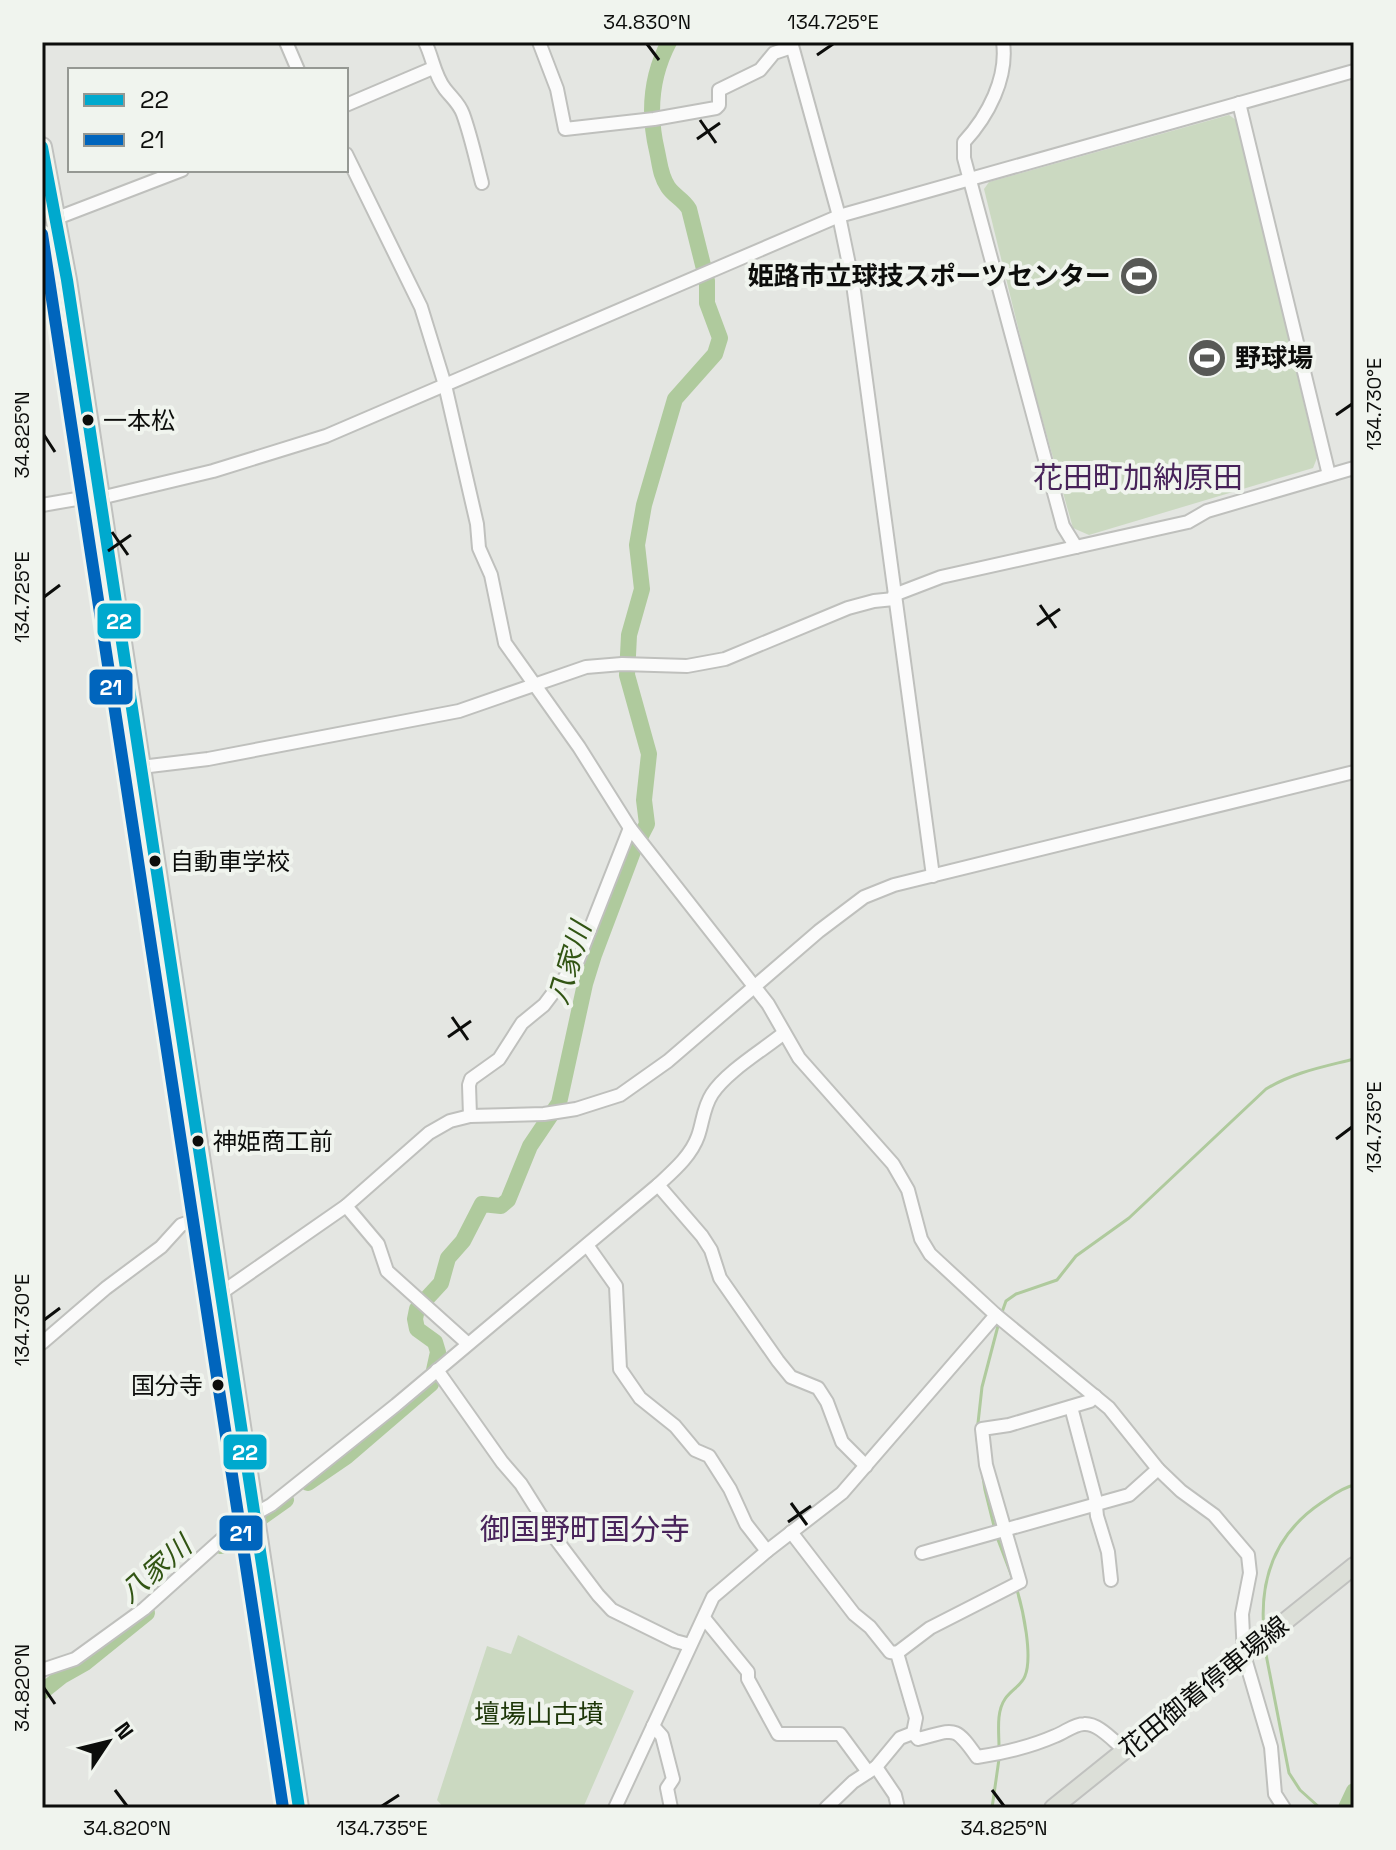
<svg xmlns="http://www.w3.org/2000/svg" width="1396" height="1850" font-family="'Space Grotesk','Noto Sans JP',sans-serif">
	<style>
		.green { fill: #cbd9c1 }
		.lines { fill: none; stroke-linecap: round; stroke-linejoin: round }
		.stream { stroke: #afca9d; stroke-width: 3 }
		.river { stroke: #afca9d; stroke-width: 16 }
		.minor-casing { stroke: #bfc0bd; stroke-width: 16 }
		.major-casing { stroke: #c0c1bf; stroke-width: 20 }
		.highway-casing { stroke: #c0c1bf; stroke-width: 22 }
		.minor { stroke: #fbfbfb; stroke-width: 12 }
		.major { stroke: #dcdfd8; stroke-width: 16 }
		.highway { stroke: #c6cdc1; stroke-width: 18 }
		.bus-1-casing { stroke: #f0f4ee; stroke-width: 18 }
		.bus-2-casing { stroke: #f0f4ee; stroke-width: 18 }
		.bus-1 { stroke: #00a9ce; stroke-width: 12 }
		.bus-2 { stroke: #0065bd; stroke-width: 12 }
		.ticks { fill: none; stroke: #0c0d0b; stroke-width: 3 }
		.bus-dot { fill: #0c0d0b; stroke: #f0f4ee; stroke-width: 3 }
		.labels { text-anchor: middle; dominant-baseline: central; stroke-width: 8; stroke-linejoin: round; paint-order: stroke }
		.bus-label { font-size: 24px; fill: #0c0d0b; stroke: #f0f4ee; text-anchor: start }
		.poi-label { font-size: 26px; font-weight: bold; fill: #0c0d0b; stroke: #f0f4ee; text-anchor: end }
		.street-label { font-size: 26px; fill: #0c0d0b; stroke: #f0f4ee }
		.park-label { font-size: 26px; fill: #1e3709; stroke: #f0f4ee }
		.water-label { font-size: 28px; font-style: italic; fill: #325514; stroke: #f0f4ee }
		.quarter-label { font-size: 30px; fill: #48235a; stroke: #f0f4ee }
		.line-badge { stroke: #f0f4ee; stroke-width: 3 }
		.badge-label { font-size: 22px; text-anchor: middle; font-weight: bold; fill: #fff }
		.neatline { fill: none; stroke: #0c0d0b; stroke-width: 3 }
		.ticks-label { font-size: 20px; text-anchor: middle; fill: #0c0d0b }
	</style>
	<rect width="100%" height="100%" fill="#e4e6e2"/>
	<g class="green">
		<path d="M1229 115 1236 120 1317 458 1313 468 1089 535 1073 528 1030 376 984 189 989 182Z"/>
		<path d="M518 1635 634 1691 583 1808H444L437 1800 487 1646 511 1654Z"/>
	</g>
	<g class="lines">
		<g class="stream">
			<path d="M1001 1315 1006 1301 1016 1294 1057 1280 1076 1256 1129 1218 1266 1089C1294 1072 1323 1067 1354 1059"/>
			<path d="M977 1432 982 1387 999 1322"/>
			<path d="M977 1439 985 1490 995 1530"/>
			<path d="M997 1537 1014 1582"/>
			<path d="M1264 1632C1259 1578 1275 1534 1321 1503 1332 1496 1341 1488 1354 1485"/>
			<path d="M1264 1644 1289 1773 1300 1790 1320 1808"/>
			<path d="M999 1747C999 1732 996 1712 1005 1699 1011 1690 1022 1685 1025 1676 1033 1656 1023 1610 1017 1590"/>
			<path d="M992 1808 999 1759"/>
		</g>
		<g class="river">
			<path d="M308 1483 346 1457 431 1384 438 1352 435 1342 417 1329 415 1319 417 1309 441 1283 448 1258 463 1241 482 1204 501 1206 508 1200 530 1146 559 1103 585 984 594 955 634 849 647 824 644 800 649 754 627 675 629 635 642 589 637 545 644 505 675 399 715 354 720 338 707 303V281L689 209C683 199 674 196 668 187 660 175 660 164 657 151 648 113 651 76 669 42"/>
			<path d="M221 1546 286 1500"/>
			<path d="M42 1692 62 1676 85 1663 147 1613"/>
			<path d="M1346 1808 1354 1791"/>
		</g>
		<g class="minor-casing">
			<g id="minor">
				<path d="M286 42 298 70"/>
				<path d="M425 42C433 58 434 75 445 89 452 98 459 103 463 114 471 136 476 160 482 183"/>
				<path d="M539 42 557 89 565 129 654 119 716 108 719 105V90L760 70 774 53 792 47"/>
				<path d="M791 42 839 216 853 284 933 876"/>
				<path d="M1003 42C1008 78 988 116 964 142V158L1063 526 1076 547"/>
				<path d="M1239 103 1329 475"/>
				<path d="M346 105 433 68"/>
				<path d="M346 154 421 307 445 385 477 524 479 548 491 575 505 643 579 747 630 828 768 1004 799 1058 893 1164 908 1190 921 1239 930 1254 996 1315 1109 1408 1158 1469 1181 1491 1214 1515 1248 1555 1250 1573 1242 1614 1244 1655 1271 1747 1275 1794 1284 1808"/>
				<path d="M57 218 182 170"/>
				<path d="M100 498 213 471 326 436 839 216 1354 71"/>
				<path d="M42 505 100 495"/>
				<path d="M894 595 941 577 1188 522 1207 511 1354 468"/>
				<path d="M141 767 208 759 459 711 586 667 622 664 687 666 725 659 848 608 874 601 894 599"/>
				<path d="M470 1116 469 1085 471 1079 499 1059 522 1023 544 1005 578 960 630 828"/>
				<path d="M658 1185 702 1236 711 1250 720 1278 778 1361 791 1377 818 1388 827 1402 842 1442 866 1466"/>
				<path d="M346 1206 378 1244 387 1271 467 1343"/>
				<path d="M587 1245 616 1286 620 1369 640 1398 675 1426 695 1450 709 1456 730 1489 746 1524 767 1551"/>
				<path d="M221 1293 346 1206 429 1133 450 1121 470 1116 544 1114 576 1109 620 1095 668 1061 819 931 864 897 894 885 1354 772"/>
				<path d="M42 1343 106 1288 161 1247 181 1225 209 1215"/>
				<path d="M437 1370 502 1462 521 1484 555 1538 598 1595 612 1610 675 1641 690 1645"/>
				<path d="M1071 1407 1095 1497 1097 1516 1108 1552 1111 1580"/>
				<path d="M791 1532 854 1614 870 1627 890 1652 897 1653 916 1718 913 1733"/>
				<path d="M922 1553 1129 1495 1158 1469"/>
				<path d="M704 1618 748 1672V1679L778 1734H840L868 1772"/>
				<path d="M897 1653 930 1628 1020 1582 986 1465 982 1429 1009 1425 1090 1401 1095 1396"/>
				<path d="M42 1670 75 1659 144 1609 242 1521 271 1505 396 1405 658 1185C673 1171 691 1156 698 1136 703 1122 703 1108 712 1094 726 1072 763 1050 784 1033"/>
				<path d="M653 1726 662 1736 673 1779 667 1788 671 1808"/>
				<path d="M913 1733 918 1739C955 1730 954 1724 977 1757 1004 1753 1030 1747 1055 1736 1064 1733 1074 1724 1084 1724 1099 1723 1114 1742 1125 1750"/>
				<path d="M876 1767 895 1795 898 1808"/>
				<path d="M615 1808 713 1597 767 1551 842 1493 996 1315"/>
				<path d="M826 1808 853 1782 876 1767 900 1738 913 1733"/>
			</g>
		</g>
		<g class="major-casing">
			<path id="major" d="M1053 1808 1354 1566"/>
		</g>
		<g class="highway-casing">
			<path id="highway" d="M42 147 67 280 299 1808"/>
		</g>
		<use href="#minor" class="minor"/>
		<use href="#major" class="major"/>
		<use href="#highway" class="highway"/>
		<g class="bus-1-casing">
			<path id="bus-1" d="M42 147 67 280 299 1808"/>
		</g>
		<g class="bus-2-casing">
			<path id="bus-2" d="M42 234 283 1808"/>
		</g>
		<use href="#bus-1" class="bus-1"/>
		<use href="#bus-2" class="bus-2"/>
	</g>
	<path class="ticks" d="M647 44 659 60M817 55 833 44M700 120 716 143M697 139 720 123M1336 415 1352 404M44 435 55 452M112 532 128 555M108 551 131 535M44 597 60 585M1040 605 1056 628M1037 625 1060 609M452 1017 468 1040M448 1037 471 1021M1336 1139 1352 1127M44 1320 60 1308M791 1503 807 1525M788 1522 811 1506M44 1688 55 1704M115 1790 127 1806M992 1790 1004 1806M382 1806 399 1795"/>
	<defs>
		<g id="stadium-disc" transform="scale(2)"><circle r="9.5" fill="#585956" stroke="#f0f4ee"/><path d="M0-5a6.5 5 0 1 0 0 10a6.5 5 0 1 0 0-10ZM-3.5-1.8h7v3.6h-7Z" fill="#fff"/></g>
	</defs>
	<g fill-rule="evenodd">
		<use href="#stadium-disc" x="1139" y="276"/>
		<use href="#stadium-disc" x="1207" y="358"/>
	</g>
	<g class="bus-dot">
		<circle cx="88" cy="420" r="7"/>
		<circle cx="155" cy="861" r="7"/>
		<circle cx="198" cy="1141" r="7"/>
		<circle cx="218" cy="1385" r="7"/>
	</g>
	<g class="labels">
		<g class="bus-label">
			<text x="103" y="420">一本松</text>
			<text x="170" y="861">自動車学校</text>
			<text x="213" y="1141">神姫商工前</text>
			<text x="203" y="1385" text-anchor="end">国分寺</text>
		</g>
		<g class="poi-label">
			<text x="1111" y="276">姫路市立球技スポーツセンター</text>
			<text x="1235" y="358" text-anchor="start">野球場</text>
		</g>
		<g class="street-label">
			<text transform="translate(1204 1687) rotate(-39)">花田御着停車場線</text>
		</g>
		<g class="park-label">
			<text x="539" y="1714">壇場山古墳</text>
		</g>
		<g class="water-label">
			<text transform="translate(569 963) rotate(-73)">八家川</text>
			<text transform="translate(155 1569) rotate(-41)">八家川</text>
		</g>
		<g class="quarter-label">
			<text x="1138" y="477">花田町加納原田</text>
			<text x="585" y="1529">御国野町国分寺</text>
		</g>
	</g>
	<g class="line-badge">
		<rect x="96" y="602" width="46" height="38" rx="8" fill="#00a9ce"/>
		<rect x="88" y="668" width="46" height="38" rx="8" fill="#0065bd"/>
		<rect x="222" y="1433" width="46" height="38" rx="8" fill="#00a9ce"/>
		<rect x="218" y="1514" width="46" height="38" rx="8" fill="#0065bd"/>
	</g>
	<g class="badge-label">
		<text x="119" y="629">22</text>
		<text x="111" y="695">21</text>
		<text x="245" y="1460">22</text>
		<text x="241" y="1541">21</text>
	</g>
	<rect width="1396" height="1850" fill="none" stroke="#f0f4ee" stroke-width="88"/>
	<rect x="68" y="68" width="280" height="104" fill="#f0f4ee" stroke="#959893" stroke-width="2"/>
	<rect x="84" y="94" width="40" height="12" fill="#00a9ce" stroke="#959893" stroke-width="2"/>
	<text x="140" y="108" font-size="24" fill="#0c0d0b">22</text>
	<rect x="84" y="134" width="40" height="12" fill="#0065bd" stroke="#959893" stroke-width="2"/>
	<text x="140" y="148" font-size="24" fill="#0c0d0b">21</text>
	<g transform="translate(108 1742) rotate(55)" stroke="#f0f4ee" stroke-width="6" paint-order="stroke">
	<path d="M0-6L14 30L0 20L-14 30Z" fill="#0c0d0b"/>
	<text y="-12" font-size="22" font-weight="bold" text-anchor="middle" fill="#0c0d0b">N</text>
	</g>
	<rect x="44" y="44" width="1308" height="1762" class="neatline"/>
	<g class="ticks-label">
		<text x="647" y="29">34.830°N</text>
		<text x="833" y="29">134.725°E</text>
		<text transform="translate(1374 404) rotate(-90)" y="7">134.730°E</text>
		<text transform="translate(22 435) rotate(-90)" y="7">34.825°N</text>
		<text transform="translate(22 597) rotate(-90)" y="7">134.725°E</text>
		<text transform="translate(1374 1127) rotate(-90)" y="7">134.735°E</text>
		<text transform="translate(22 1320) rotate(-90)" y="7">134.730°E</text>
		<text transform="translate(22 1688) rotate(-90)" y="7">34.820°N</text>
		<text x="127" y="1835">34.820°N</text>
		<text x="382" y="1835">134.735°E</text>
		<text x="1004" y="1835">34.825°N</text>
	</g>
</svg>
